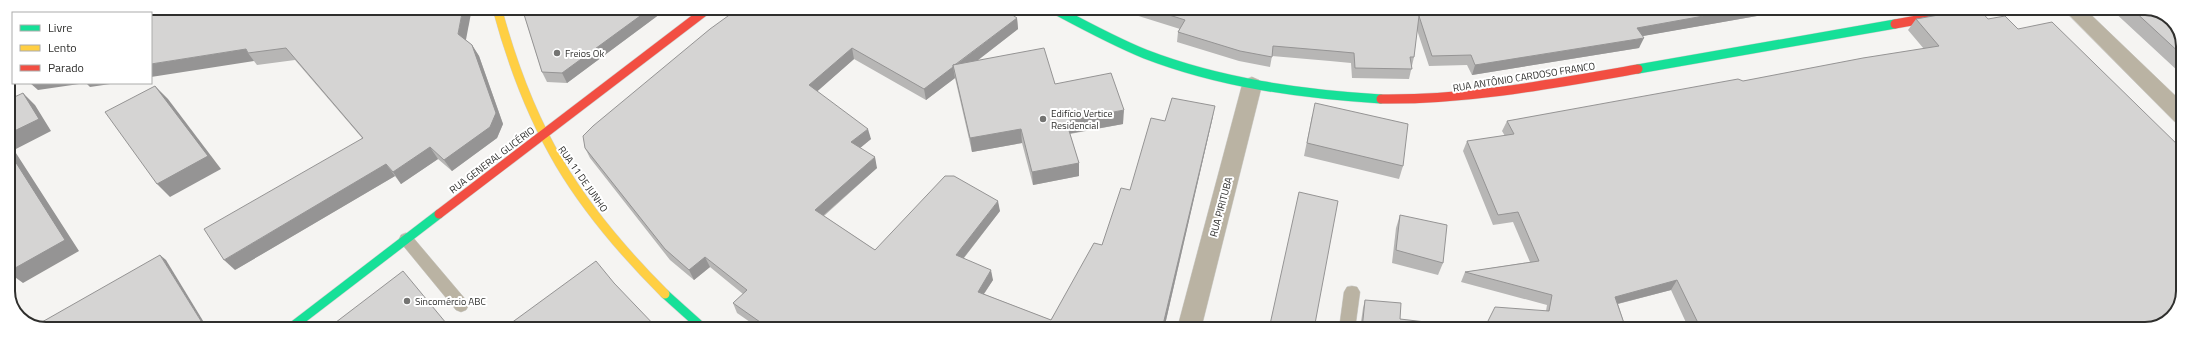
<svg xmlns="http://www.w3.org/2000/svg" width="2191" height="337" font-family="'Titillium Web',sans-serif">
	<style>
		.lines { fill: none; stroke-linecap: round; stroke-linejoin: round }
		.lane-casing { stroke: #d1d1cf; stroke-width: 1 }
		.street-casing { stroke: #d1d1cf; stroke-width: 1 }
		.fast-casing { stroke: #d1d1cf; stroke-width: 10 }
		.slow-casing { stroke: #d1d1cf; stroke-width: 10 }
		.jam-casing { stroke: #d1d1cf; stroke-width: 10 }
		.lane { fill: #bab3a3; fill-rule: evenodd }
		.street { fill: #bab3a3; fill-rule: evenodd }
		.fast { stroke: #16e098; stroke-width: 9 }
		.slow { stroke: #ffcf43; stroke-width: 9 }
		.jam { stroke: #f24e42; stroke-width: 9 }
		.wall { fill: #b7b6b5 }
		.shaded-wall { fill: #959494 }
		.building { fill: #d5d4d3; stroke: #959494 }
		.poi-dot { fill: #747472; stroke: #fff; stroke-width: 1.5 }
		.labels { text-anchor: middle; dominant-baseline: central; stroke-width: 4; stroke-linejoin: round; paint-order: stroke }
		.poi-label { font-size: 10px; fill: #2f2f2d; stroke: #fff; text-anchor: start }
		.street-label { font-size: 10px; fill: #2f2f2d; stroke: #fff }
		.rim { fill: none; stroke: #2f2f2d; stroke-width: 2 }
	</style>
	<rect width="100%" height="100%" fill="#f5f4f2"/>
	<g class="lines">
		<g class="lane-casing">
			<g id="lane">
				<path d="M406 233 411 235 466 300 469 305 466 310 461 312 456 310 401 243 399 239 401 235Z"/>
				<path d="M1352 286 1357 287 1360 292 1355 329H1339L1344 292 1347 287Z"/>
			</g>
		</g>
		<g class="street-casing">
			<g id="street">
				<path d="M2062 8H2084L2183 103V124L2175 122Z"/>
				<path d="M1252 77 1259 80 1262 85 1201 329H1177L1242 85 1245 80Z"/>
			</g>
		</g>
		<g class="fast-casing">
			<g id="fast">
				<path d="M1052 8C1082 24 1113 41 1145 54 1220 83 1301 94 1381 99"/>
				<path d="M1638 69 1895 24"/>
				<path d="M665 294 704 329"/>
				<path d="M289 329 439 214"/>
			</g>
		</g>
		<g class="slow-casing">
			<path id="slow" d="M497 8C530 131 575 204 665 294"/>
		</g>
		<g class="jam-casing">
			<g id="jam">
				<path d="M1895 24 1984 8"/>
				<path d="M1381 99C1468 100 1552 84 1638 69"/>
				<path d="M439 214 709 8"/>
			</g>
		</g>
		<use href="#lane" class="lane"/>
		<use href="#street" class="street"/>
		<use href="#fast" class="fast"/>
		<use href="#slow" class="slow"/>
		<use href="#jam" class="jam"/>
	</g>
	<g class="wall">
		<path d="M522 8H668L567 83 547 82 542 72Z"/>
		<path d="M1113 8H1762L1757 16 1642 36 1639 48 1472 75 1467 65 1429 66 1417 30 1414 57 1409 79 1352 78 1351 63 1330 61 1272 56 1270 67 1239 61 1177 42 1178 32 1180 29Z"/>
		<path d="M1889 8H1932L1895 15Z"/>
		<path d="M1978 8 2145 329H1689L1671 290 1618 304 1626 329 1546 311 1547 305 1461 282 1465 272 1530 262 1513 222 1493 225 1463 151 1467 141 1505 136 1502 131 1507 121 1743 81 1924 49 1908 30 1916 19Z"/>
		<path d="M2112 8H2150L2183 41V80L2177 74 2179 72 2111 9Z"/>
		<path d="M151 13 466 40 472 45 479 56 503 124 497 138 452 171 438 159 401 184 395 176 235 270 362 138 295 60 257 65 254 61Z"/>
		<path d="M1017 18 1018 29 977 61 1055 84 1123 124 1070 134 1079 163V176L1033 185 1022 143 972 152 955 78 926 100 854 59 817 91 871 139 860 148 877 168 824 216 875 250 1000 211 964 258 993 280 984 294 1051 320 1102 245 1165 121 1213 116 1164 329H760L737 313 733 303 743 294 710 267 694 280 670 260 590 158 585 148 710 29Z"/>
		<path d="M1312 116 1403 166 1399 179 1304 156Z"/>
		<path d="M1400 215 1443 263 1438 275 1392 263 1396 228Z"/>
		<path d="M1365 300 1400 319 1434 329H1360L1363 308Z"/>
	</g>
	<g class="shaded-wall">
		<path d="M463 8H472L465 45 458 34Z"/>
		<path d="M651 8H668L567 83 562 73Z"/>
		<path d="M1748 8H1762L1757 16 1632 38 1637 28Z"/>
		<path d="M1902 8H1932L1895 15 1899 9Z"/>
		<path d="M1017 18 1018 29 956 77 953 67Z"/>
		<path d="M1644 38 1639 48 1472 75 1475 65Z"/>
		<path d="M13 42V56L8 57V46L9 43Z"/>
		<path d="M472 45 479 56 503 124 497 138 452 171 444 160Z"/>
		<path d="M852 48 854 59 812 96 809 85Z"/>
		<path d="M246 49 248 53 254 61 151 77V64Z"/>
		<path d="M953 67 955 78 926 100 924 89Z"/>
		<path d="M30 83H117L90 87 86 83 38 90Z"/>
		<path d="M155 86 168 99 221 169 170 197 157 184Z"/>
		<path d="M23 93 35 105 51 131 14 150 79 251 23 283 8 272V134Z"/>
		<path d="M1215 106 1213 116 1164 329H1162Z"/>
		<path d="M1124 110 1123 124 1067 134 1066 121Z"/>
		<path d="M868 129 871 139 854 153 851 142Z"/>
		<path d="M1021 129 1022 143 972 152 970 138Z"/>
		<path d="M430 147 438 159 401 184 393 172Z"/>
		<path d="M875 157 877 168 818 220 815 210Z"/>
		<path d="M1079 163V176L1033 185 1032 172Z"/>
		<path d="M386 164 395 176 235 270 224 260Z"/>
		<path d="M998 201 1000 211 958 265 956 255Z"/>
		<path d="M160 255 166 260 208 329H206Z"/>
		<path d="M705 257 710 267 694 280 689 270Z"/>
		<path d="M991 270 993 280 979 301 978 292Z"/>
		<path d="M1677 280 1671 290 1609 306 1615 297Z"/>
		<path d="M805 324 807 329H800Z"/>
	</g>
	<g class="building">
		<path d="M46 8H463L458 34 472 45 496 113 490 127 444 160 430 147 393 172 386 164 224 260 204 229 363 138 286 48 248 53 246 49 151 64V13H34Z"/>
		<path d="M522 8H651L562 73 542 72Z"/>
		<path d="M739 8H1002L1017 18 956 64 953 65V67L924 89 852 48 809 85 868 129 851 142 875 157 815 210 875 250 945 176H954L998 201 956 255 991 270 978 292 1051 320 1094 243 1102 245 1121 188 1130 190 1151 118 1165 121 1172 98 1215 106 1162 329H813L805 324 800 329H770L733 303 747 290 705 257 689 270 665 249 585 148 583 136 593 126 710 29Z"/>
		<path d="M1147 8H1748L1637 28 1644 38 1475 65 1471 55 1432 56 1419 16 1414 57H1410L1412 69 1355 68 1354 53 1332 51 1273 46 1272 57 1240 51 1178 32 1185 20Z"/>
		<path d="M1978 8 1988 19 2005 16 2018 29 2052 22 2183 150V296L2170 320 2145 329H1701L1677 280 1615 297 1626 329H1484L1495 307 1549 311 1552 295 1465 272 1539 261 1518 212 1498 215 1467 141 1514 134 1507 121 1738 79 1743 81 1863 58 1939 46 1916 19Z"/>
		<path d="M2131 8H2150L2172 19 2183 41V56Z"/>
		<path d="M13 34V42L9 43Z"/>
		<path d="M1044 48 1055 84 1111 73 1124 110 1066 121 1079 163 1032 172 1021 129 970 138 953 65Z"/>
		<path d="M155 86 208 156 157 184 105 112Z"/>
		<path d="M23 93 39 119 8 134V100Z"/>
		<path d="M1315 103 1408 124 1403 166 1307 143Z"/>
		<path d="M8 150 65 240 8 272Z"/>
		<path d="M1299 192 1338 201 1314 329H1269Z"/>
		<path d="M1400 215 1447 225 1443 263 1396 250Z"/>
		<path d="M160 255 206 329H41L35 326Z"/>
		<path d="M596 261 614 283 658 329H503Z"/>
		<path d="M403 271 451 329H327Z"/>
		<path d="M1365 300 1401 303 1400 319 1434 323V329H1362Z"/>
	</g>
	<g class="poi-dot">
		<circle cx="557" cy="53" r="4"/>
		<circle cx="1043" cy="119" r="4"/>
		<circle cx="407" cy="301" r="4"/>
	</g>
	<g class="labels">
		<g class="poi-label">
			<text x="565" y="53">Freios Ok</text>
			<text x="1051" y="113">Edifício Vertice<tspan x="1051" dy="12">Residencial</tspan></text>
			<text x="415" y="301">Sincomércio ABC</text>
		</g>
		<g class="street-label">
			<text transform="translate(1524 77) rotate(-9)">RUA ANTÔNIO CARDOSO FRANCO</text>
			<text transform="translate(492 160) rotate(-37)">RUA GENERAL GLICÉRIO</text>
			<text transform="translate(583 179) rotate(55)">RUA 11 DE JUNHO</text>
			<text transform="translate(1221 207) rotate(-75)">RUA PIRITUBA</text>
		</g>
	</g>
	<path d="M0 0H2191V337H0ZM46 15H2145A31 31 0 0 1 2176 46V291A31 31 0 0 1 2145 322H46A31 31 0 0 1 15 291V46A31 31 0 0 1 46 15Z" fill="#fff" fill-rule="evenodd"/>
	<path class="rim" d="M46 15H2145A31 31 0 0 1 2176 46V291A31 31 0 0 1 2145 322H46A31 31 0 0 1 15 291V46A31 31 0 0 1 46 15Z"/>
	<rect x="12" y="12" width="140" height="72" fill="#ffffff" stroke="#acacab"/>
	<rect x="20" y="25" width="20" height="6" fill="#16e098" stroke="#acacab"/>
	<text x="48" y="32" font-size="12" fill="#2f2f2d">Livre</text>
	<rect x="20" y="45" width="20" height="6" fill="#ffcf43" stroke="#acacab"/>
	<text x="48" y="52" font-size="12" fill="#2f2f2d">Lento</text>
	<rect x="20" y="65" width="20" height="6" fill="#f24e42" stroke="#acacab"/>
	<text x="48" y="72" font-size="12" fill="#2f2f2d">Parado</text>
</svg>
